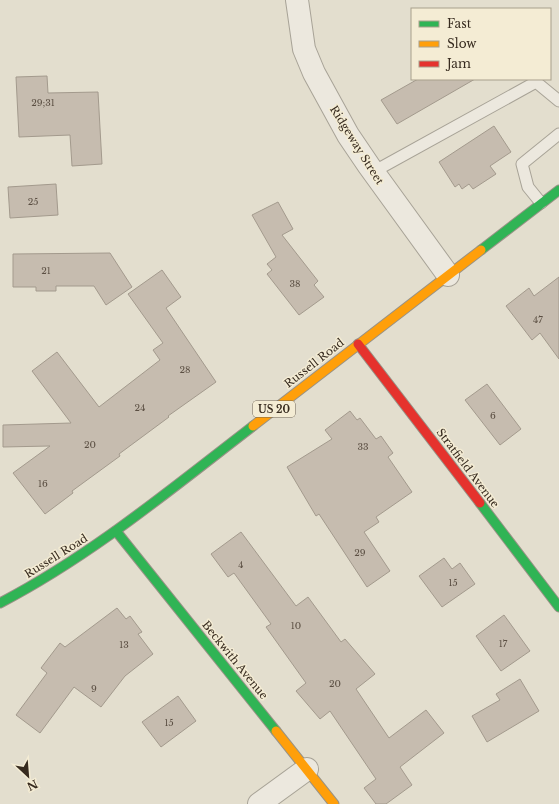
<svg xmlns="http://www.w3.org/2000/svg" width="559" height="804" font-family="'Libre Baskerville',serif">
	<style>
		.building { fill: #c6bcaf; stroke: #a39a8d }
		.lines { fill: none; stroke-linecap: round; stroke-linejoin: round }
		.lane-casing { stroke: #a8a397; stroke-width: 13 }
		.street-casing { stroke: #a8a397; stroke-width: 24 }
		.fast-casing { stroke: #989286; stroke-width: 11 }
		.slow-casing { stroke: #989286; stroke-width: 11 }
		.jam-casing { stroke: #989286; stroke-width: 11 }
		.lane { stroke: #ece8de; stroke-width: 11 }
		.street { stroke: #ece8de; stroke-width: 22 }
		.fast { stroke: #30b455; stroke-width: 9 }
		.slow { stroke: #ff9f0a; stroke-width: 9 }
		.jam { stroke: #e5322d; stroke-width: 9 }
		.labels { text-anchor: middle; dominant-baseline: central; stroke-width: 3; stroke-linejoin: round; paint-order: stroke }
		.number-label { font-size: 9px; fill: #5b4f43 }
		.shield { fill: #f4ecd4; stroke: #706555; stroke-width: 1 }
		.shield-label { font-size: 10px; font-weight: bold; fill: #372b1f }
		.street-label { font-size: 11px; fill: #372b1f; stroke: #f4ecd4 }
	</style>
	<rect width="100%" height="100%" fill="#e3dece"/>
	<g class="building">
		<path d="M47 76 48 93 98 92 102 164 72 166 70 135 19 137 16 77Z"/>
		<path d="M418 79H475L397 124 381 100Z"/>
		<path d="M494 126 511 152 490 166 496 174 473 189 469 184 462 189 459 184 455 187 439 162Z"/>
		<path d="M56 184 58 215 10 218 8 187Z"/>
		<path d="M278 202 293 229 282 235 318 281 314 285 324 297 299 315 267 274 272 270 267 264 276 257 252 215Z"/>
		<path d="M110 253 132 287 106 305 94 286H56V291H36V287H13V254Z"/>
		<path d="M162 270 181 297 166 308 216 382 168 416 169 417 119 454 120 456 72 491 73 493 45 514 13 473 50 446 3 447V425L71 423 32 371 57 352 99 407 160 360 153 350 163 343 128 294Z"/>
		<path d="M559 277V359L540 333 532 340 506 306 529 288 534 296Z"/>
		<path d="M487 384 521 429 500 445 465 400Z"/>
		<path d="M350 411 357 420 360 418 376 439 381 436 393 453 388 457 412 492 376 517 379 522 364 532 390 571 367 587 319 514 316 516 287 467 332 439 325 430Z"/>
		<path d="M241 532 296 606 308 597 341 642 345 639 375 674 356 689 389 738 426 710 444 733 400 767 412 785 386 804H376L364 788 376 779 330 711 320 719 296 691 306 683 266 627 271 624 234 573 228 577 211 554Z"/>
		<path d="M444 558 452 569 460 563 475 584 442 607 419 576Z"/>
		<path d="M117 608 126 619 130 616 142 632 138 634 153 654 125 676 101 707 74 687 40 733 16 715 47 673 41 668 60 643 65 647Z"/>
		<path d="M504 615 530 651 501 671 476 636Z"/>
		<path d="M520 679 539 711 487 742 472 716 500 700 496 694Z"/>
		<path d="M178 696 196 721 161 747 142 722Z"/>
	</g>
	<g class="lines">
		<g class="lane-casing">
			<g id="lane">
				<path d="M373 172 536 82 559 101"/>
				<path d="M541 203 528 187 522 164 559 134"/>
			</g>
		</g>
		<g class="street-casing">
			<g id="street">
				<path d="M297 0 304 49 314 73 348 135 369 166 448 275"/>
				<path d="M259 804 307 769"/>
			</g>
		</g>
		<g class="fast-casing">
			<g id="fast">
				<path d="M481 250 559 190"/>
				<path d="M480 503 559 607"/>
				<path d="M116 531 276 731"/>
				<path d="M0 603C92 555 171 489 253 426"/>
			</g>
		</g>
		<g class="slow-casing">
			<g id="slow">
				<path d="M253 426 481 250"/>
				<path d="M276 731 334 804"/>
			</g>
		</g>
		<g class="jam-casing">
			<path id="jam" d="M358 344 480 503"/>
		</g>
		<use href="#lane" class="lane"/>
		<use href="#street" class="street"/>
		<use href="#fast" class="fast"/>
		<use href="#slow" class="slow"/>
		<use href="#jam" class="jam"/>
	</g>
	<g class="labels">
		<g class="number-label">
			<text x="43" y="102">29;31</text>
			<text x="33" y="201">25</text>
			<text x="46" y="270">21</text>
			<text x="295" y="283">38</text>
			<text x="538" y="319">47</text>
			<text x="185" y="369">28</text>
			<text x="140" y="407">24</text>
			<text x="493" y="415">6</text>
			<text x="90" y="444">20</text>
			<text x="363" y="446">33</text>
			<text x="43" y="483">16</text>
			<text x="360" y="552">29</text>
			<text x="241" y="564">4</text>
			<text x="453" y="582">15</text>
			<text x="296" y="625">10</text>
			<text x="503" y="643">17</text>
			<text x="124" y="644">13</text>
			<text x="335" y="683">20</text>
			<text x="94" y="688">9</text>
			<text x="169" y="722">15</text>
		</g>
		<rect class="shield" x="253" y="401" width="42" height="16" rx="3"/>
		<g class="shield-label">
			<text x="274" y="409">US 20</text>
		</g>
		<g class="street-label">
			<text transform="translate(357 145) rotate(58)">Ridgeway Street</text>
			<text transform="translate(314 363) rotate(-38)">Russell Road</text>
			<text transform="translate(468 468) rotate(53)">Stratfield Avenue</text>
			<text transform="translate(56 556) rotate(-32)">Russell Road</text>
			<text transform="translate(235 660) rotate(51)">Beckwith Avenue</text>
		</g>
	</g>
	<rect x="411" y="8" width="140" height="72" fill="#f4ecd4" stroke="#a89f8c"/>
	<rect x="419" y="21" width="20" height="6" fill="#30b455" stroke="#a89f8c"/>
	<text x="447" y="28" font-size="12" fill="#372b1f">Fast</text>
	<rect x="419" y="41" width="20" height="6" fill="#ff9f0a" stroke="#a89f8c"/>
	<text x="447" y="48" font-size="12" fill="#372b1f">Slow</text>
	<rect x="419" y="61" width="20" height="6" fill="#e5322d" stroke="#a89f8c"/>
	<text x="447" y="68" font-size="12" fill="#372b1f">Jam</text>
	<g transform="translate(28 776) rotate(154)" stroke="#f4ecd4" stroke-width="3" paint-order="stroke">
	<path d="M0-3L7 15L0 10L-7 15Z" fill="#372b1f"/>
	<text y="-6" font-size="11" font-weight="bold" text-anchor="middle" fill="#372b1f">N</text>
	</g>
</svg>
